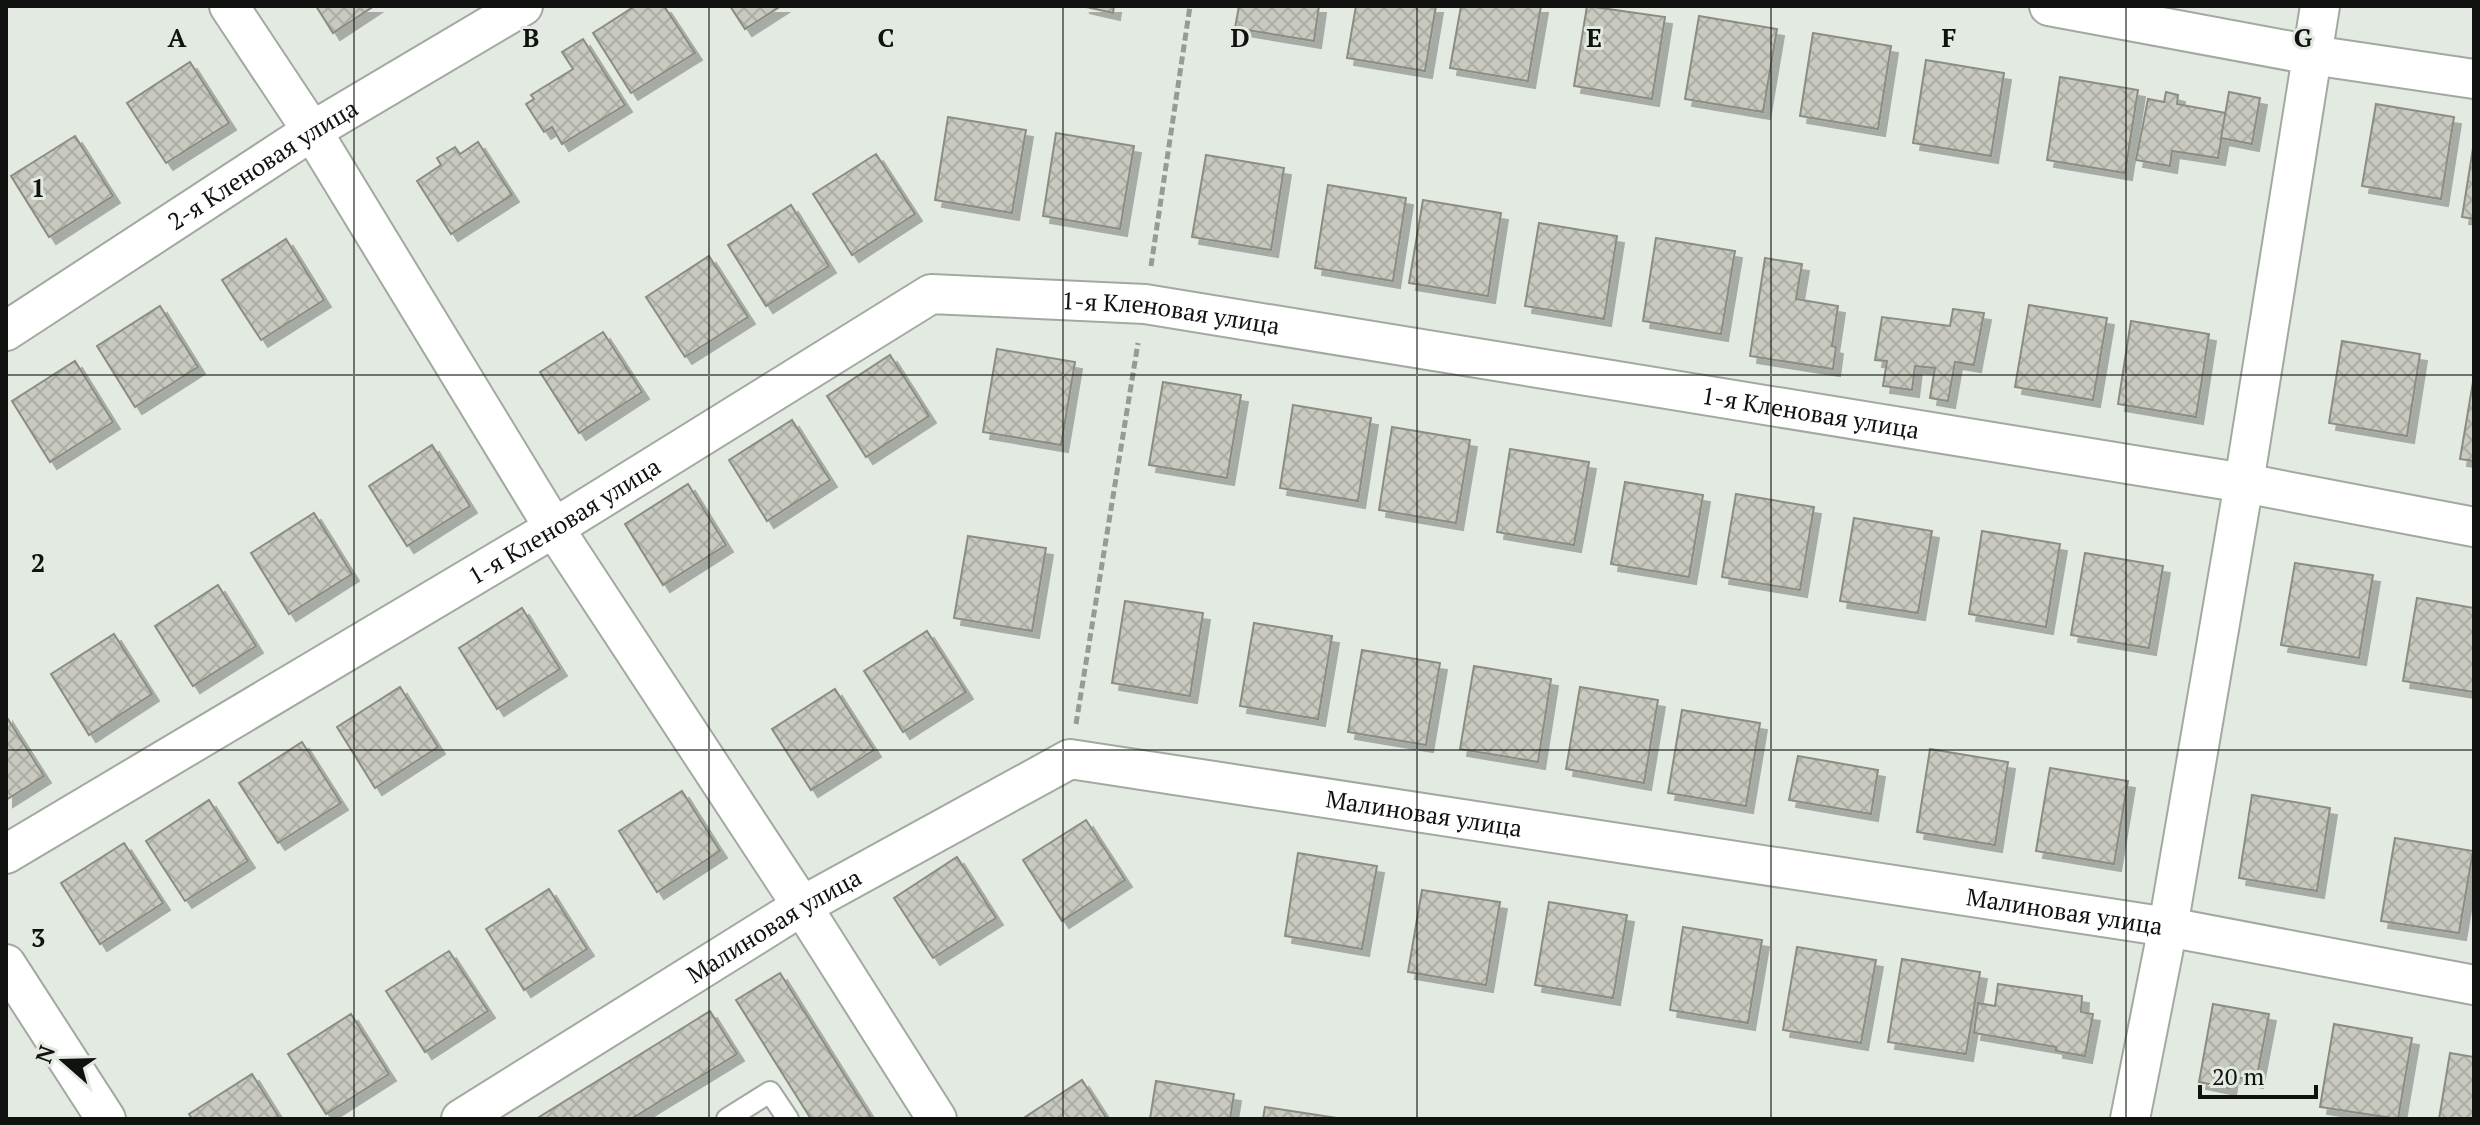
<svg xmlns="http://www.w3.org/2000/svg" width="2480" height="1125" font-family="'PT Serif',serif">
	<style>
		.building { fill: url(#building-cross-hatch); stroke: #8c8c83; stroke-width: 2; filter: url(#shadow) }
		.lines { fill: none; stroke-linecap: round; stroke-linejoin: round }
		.lane-casing { stroke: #a2a9a0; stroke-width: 24 }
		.street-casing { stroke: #a2a9a0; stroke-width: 42 }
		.path { stroke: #969b94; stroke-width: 5; stroke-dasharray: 8 4; stroke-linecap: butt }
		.lane { stroke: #fff; stroke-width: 20 }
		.street { stroke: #fff; stroke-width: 38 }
		.grid { fill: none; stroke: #0f120f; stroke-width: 2; stroke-opacity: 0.55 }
		.labels { text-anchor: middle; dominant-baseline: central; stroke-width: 6; stroke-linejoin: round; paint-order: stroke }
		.street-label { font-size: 24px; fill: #0f120f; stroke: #e3eae1 }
		.grid-label { font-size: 26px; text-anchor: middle; font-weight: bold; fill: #0f120f; stroke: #e3eae1; stroke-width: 6; stroke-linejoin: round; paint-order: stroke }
	</style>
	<defs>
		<pattern id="building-cross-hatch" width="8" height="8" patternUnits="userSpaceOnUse" patternTransform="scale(2)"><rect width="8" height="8" fill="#c9cabf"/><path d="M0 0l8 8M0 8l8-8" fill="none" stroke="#abaca3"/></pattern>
		<filter id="shadow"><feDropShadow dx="7" dy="7" stdDeviation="0" flood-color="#0004"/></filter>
	</defs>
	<rect width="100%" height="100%" fill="#e3eae1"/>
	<g class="building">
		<path d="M316 6H374L333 33Z"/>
		<path d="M635 6H664L695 53 631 93 593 33Z"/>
		<path d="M730 6H781L745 29Z"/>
		<path d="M1082 6H1114L1113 13Z"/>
		<path d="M1239 6H1319L1314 41 1235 28Z"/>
		<path d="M1356 6H1436L1425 71 1347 58Z"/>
		<path d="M1461 6H1541L1528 81 1450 68Z"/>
		<path d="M1587 6 1665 17 1652 99 1574 86Z"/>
		<path d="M1699 16 1777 29 1763 112 1685 99Z"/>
		<path d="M1813 33 1891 46 1878 129 1800 116Z"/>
		<path d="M583 39 625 105 562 144 552 127 544 132 526 104 534 99 531 95 573 69 562 52Z"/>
		<path d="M1926 60 2004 73 1991 156 1913 143Z"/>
		<path d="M190 62 229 123 166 163 127 103Z"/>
		<path d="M2060 77 2138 90 2125 173 2047 160Z"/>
		<path d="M2166 92 2178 95 2177 104 2226 113 2218 158 2172 151 2170 166 2136 160 2148 99 2164 102Z"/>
		<path d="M2229 92 2260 98 2252 144 2221 138Z"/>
		<path d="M2376 104 2454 117 2441 199 2362 186Z"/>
		<path d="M948 117 1026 130 1012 213 935 200Z"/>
		<path d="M1056 133 1134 146 1120 229 1043 216Z"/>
		<path d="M75 136 113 196 49 237 11 176Z"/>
		<path d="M478 142 512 195 451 234 417 181 441 165 437 158 455 147 460 154Z"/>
		<path d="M2474 142V219L2462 217Z"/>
		<path d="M876 154 915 214 852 255 813 194Z"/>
		<path d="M1206 155 1284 168 1271 250 1192 237Z"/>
		<path d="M1328 185 1406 198 1393 281 1315 268Z"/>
		<path d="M1423 200 1501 213 1488 296 1409 283Z"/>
		<path d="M791 205 829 266 766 306 728 245Z"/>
		<path d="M1539 223 1617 236 1604 319 1525 306Z"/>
		<path d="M1656 238 1735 251 1721 334 1643 321Z"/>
		<path d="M286 239 324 300 261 340 222 280Z"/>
		<path d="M709 256 748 317 685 357 646 297Z"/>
		<path d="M1765 258 1802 264 1796 299 1838 306 1832 346 1836 347 1833 369 1750 356Z"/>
		<path d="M2029 305 2107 318 2093 400 2015 387Z"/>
		<path d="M160 306 198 367 135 407 97 346Z"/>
		<path d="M1953 309 1984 313 1974 365 1955 362 1948 401 1930 398 1935 368 1915 366 1912 390 1883 386 1887 361 1875 360 1882 317 1950 326Z"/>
		<path d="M2131 321 2209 334 2196 417 2118 404Z"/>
		<path d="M603 332 642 392 579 433 540 372Z"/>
		<path d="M2342 341 2420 354 2407 436 2329 423Z"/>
		<path d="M997 349 1075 362 1061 445 983 432Z"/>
		<path d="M890 355 929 416 866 457 827 396Z"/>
		<path d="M75 361 113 422 50 462 12 401Z"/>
		<path d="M2474 376V461L2460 459Z"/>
		<path d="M1163 382 1241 395 1227 478 1149 465Z"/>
		<path d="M1293 405 1371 418 1358 501 1280 488Z"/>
		<path d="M792 420 830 480 767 521 729 460Z"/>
		<path d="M1392 427 1470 440 1456 523 1379 510Z"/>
		<path d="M432 445 470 506 407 546 369 486Z"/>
		<path d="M1510 449 1589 462 1574 545 1497 532Z"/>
		<path d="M1625 482 1703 495 1689 577 1611 564Z"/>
		<path d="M688 484 726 545 663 585 625 524Z"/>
		<path d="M1736 494 1814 507 1800 590 1722 577Z"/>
		<path d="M314 513 352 574 289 614 251 553Z"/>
		<path d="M1854 518 1932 531 1918 613 1840 601Z"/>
		<path d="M1982 531 2060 544 2046 627 1969 614Z"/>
		<path d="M968 536 1046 548 1032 631 954 618Z"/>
		<path d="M2085 553 2163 566 2149 648 2071 635Z"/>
		<path d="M2295 563 2373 575 2359 658 2281 645Z"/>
		<path d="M218 585 256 646 193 686 155 626Z"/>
		<path d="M2417 598 2474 608V692L2403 681Z"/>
		<path d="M1125 601 1203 613 1190 696 1112 683Z"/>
		<path d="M522 608 560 669 497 709 459 648Z"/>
		<path d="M1254 623 1332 636 1318 719 1240 706Z"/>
		<path d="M927 631 966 692 903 732 864 671Z"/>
		<path d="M114 634 152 694 89 735 51 674Z"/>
		<path d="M1362 650 1440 663 1426 745 1348 732Z"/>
		<path d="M1474 666 1551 679 1538 762 1460 749Z"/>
		<path d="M400 687 438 747 375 788 337 727Z"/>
		<path d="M1580 687 1658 700 1644 783 1566 769Z"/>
		<path d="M835 689 874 750 811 790 772 729Z"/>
		<path d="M1682 710 1760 723 1746 806 1668 793Z"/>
		<path d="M6 716 44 776 6 800Z"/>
		<path d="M302 742 341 803 278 843 239 783Z"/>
		<path d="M1930 749 2008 762 1995 845 1917 832Z"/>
		<path d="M1798 756 1878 770 1871 814 1789 800Z"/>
		<path d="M2050 768 2128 781 2114 864 2036 851Z"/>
		<path d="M682 791 720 851 657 892 619 831Z"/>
		<path d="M2252 795 2330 808 2317 891 2239 878Z"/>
		<path d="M209 800 248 861 185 901 146 841Z"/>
		<path d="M1086 820 1125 880 1062 921 1023 860Z"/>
		<path d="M2395 838 2473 851 2459 933 2381 921Z"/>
		<path d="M124 843 163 903 100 944 61 883Z"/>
		<path d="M1298 853 1377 866 1362 949 1285 936Z"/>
		<path d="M957 857 996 918 933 958 894 898Z"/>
		<path d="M549 889 587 949 524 990 486 929Z"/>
		<path d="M1422 890 1500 902 1486 985 1408 972Z"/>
		<path d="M1549 902 1627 915 1613 998 1535 985Z"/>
		<path d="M1683 927 1762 940 1748 1023 1670 1010Z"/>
		<path d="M1797 947 1876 960 1861 1043 1783 1030Z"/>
		<path d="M449 951 488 1011 425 1052 386 991Z"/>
		<path d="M1902 959 1980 972 1966 1054 1888 1042Z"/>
		<path d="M780 973 872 1119H811L736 1000Z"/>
		<path d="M1998 984 2082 996 2081 1012 2093 1014 2085 1056 2056 1051V1047L1974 1033 1978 1003 1995 1006Z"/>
		<path d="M2213 1004 2269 1014 2256 1081 2231 1076 2229 1088 2199 1082Z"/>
		<path d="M710 1011 737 1054 631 1119H536Z"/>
		<path d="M351 1014 389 1074 326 1114 288 1054Z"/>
		<path d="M2334 1024 2412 1038 2398 1119 2320 1107Z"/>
		<path d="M2450 1053 2474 1057V1119H2439Z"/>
		<path d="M252 1074 280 1119H192L189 1114Z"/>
		<path d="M1082 1080 1107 1119H1022Z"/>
		<path d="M1156 1081 1234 1094 1230 1119H1150Z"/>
		<path d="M1265 1107 1311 1114 1343 1119H1263Z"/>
	</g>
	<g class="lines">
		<g class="lane-casing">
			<path id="lane" d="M727 1119 770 1092 788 1119"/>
		</g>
		<g class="street-casing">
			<g id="street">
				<path d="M229 6 312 131 554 528 802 906 937 1119"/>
				<path d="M2049 6 2312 55 2474 79"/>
				<path id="s1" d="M6 331 312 131 523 6"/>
				<path id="s2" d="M6 854 554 528 931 294 1145 304 2244 483 2474 527"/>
				<path d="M6 964 106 1119"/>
				<path id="s3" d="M461 1119 802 906 1070 759 2168 927 2474 985"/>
				<path d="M2130 1119 2168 927 2244 483 2320 6"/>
			</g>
		</g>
		<g class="path">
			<path d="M1151 266 1190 6"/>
			<path d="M1076 724 1138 343"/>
		</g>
		<use href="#lane" class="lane"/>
		<use href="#street" class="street"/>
	</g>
	<path class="grid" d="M354 6V1119M709 6V1119M1063 6V1119M1417 6V1119M1771 6V1119M2126 6V1119M6 375H2474M6 750H2474"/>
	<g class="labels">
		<g class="street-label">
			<text stroke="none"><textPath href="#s1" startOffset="306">2-я Кленовая улица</textPath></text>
			<text stroke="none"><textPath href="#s2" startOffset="1322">1-я Кленовая улица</textPath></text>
			<text stroke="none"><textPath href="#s2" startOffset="1970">1-я Кленовая улица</textPath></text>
			<text stroke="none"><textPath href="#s2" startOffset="650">1-я Кленовая улица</textPath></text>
			<text stroke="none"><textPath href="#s3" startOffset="1066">Малиновая улица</textPath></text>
			<text stroke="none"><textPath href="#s3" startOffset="1714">Малиновая улица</textPath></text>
			<text stroke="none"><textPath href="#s3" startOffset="368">Малиновая улица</textPath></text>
		</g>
	</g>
	<g class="grid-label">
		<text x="177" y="47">A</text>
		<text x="531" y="47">B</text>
		<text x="886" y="47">C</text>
		<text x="1240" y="47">D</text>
		<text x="1594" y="47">E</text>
		<text x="1949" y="47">F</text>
		<text x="2303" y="47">G</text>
		<text x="38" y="197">1</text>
		<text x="38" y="572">2</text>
		<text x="38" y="947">3</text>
	</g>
	<rect width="2480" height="1125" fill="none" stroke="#0f120f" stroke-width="16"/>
	<g transform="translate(64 1061) rotate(290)" stroke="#e3eae1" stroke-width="6" paint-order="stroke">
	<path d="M0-6L14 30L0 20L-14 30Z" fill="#0f120f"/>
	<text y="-12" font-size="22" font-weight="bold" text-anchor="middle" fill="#0f120f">N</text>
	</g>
	<path d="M2200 1085v12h116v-12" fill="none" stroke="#0f120f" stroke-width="4"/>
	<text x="2212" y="1085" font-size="24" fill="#0f120f" stroke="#e3eae1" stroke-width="6" paint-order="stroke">20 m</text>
</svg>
